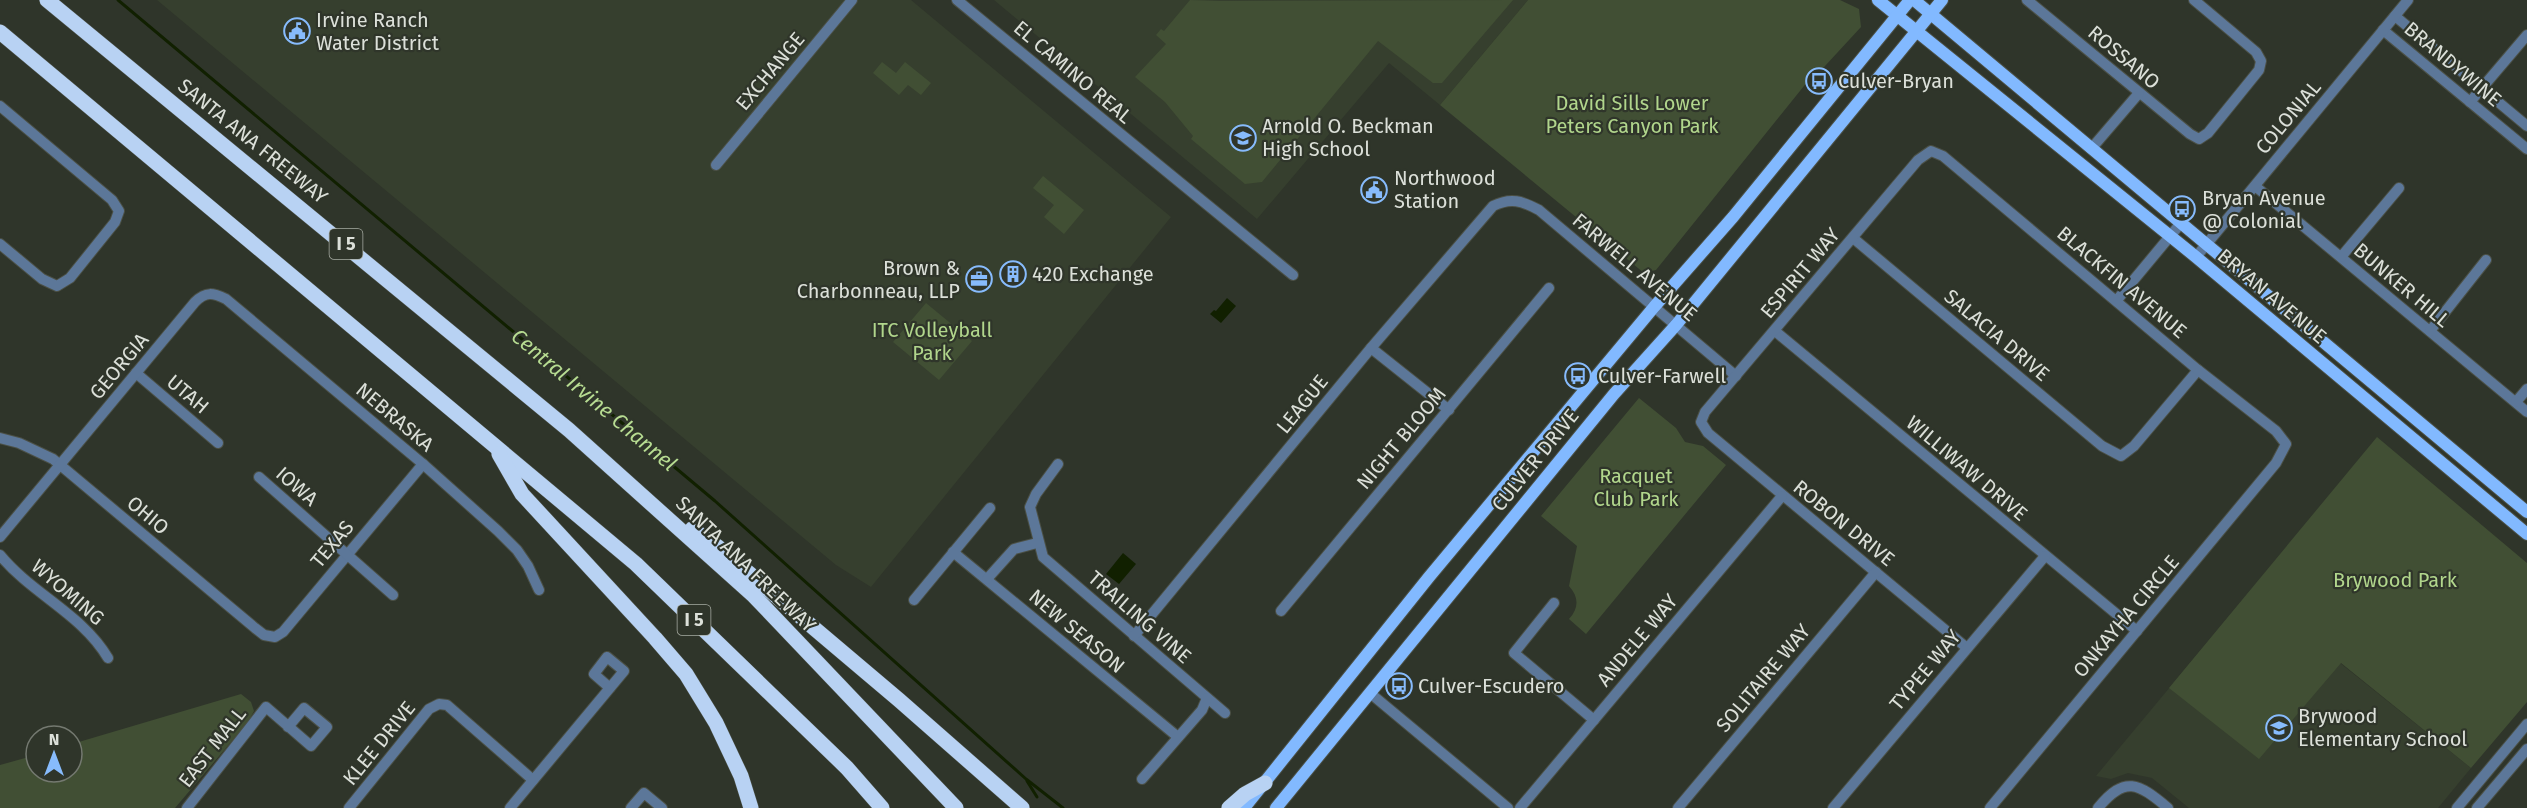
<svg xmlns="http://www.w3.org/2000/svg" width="2527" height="808" font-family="'Fira Sans',sans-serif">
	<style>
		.built { fill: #363f2e }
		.green { fill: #414f34 }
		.water { fill: #112000 }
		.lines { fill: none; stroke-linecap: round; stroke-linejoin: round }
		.stream { stroke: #112000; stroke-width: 3 }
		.minor-casing { stroke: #4b5046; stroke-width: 12 }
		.major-casing { stroke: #4b5046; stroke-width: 14 }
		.highway-casing { stroke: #4b5046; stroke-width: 16 }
		.minor { stroke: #5c7799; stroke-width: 10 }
		.major { stroke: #82b9ff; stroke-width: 12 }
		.highway { stroke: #b8d2f3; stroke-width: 15 }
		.labels { text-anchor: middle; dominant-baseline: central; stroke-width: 4.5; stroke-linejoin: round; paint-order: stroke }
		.shield { fill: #2f352a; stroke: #a8ada4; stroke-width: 1.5 }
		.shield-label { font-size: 18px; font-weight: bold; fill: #dce0d9 }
		.poi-label { font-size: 20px; fill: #dce0d9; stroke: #2f352a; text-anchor: start }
		.street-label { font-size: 20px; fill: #dce0d9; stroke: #2f352a }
		.park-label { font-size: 20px; fill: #b1d68c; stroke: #2f352a }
		.water-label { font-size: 21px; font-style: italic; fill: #b7dc92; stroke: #2f352a }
	</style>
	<rect width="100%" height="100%" fill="#2f352a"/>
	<g class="built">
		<path d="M157 0H911L1171 217 871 587 836 565Z"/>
		<path d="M994 0H1528L1440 105 1389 63 1257 219Z"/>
		<path d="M2250 591 2471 768 2438 808H2189L2152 778 2128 773 2111 779 2096 776Z"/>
	</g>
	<g class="green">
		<path d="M1190 0 1221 1 1513 0 1442 83H1433L1378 41 1262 182 1245 184 1191 139 1193 136 1165 102 1135 77 1166 44 1156 35 1161 29 1164 31Z"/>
		<path d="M1528 0H1840L1859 9 1861 27 1813 79 1808 81 1656 270 1644 273 1440 105Z"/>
		<path d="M882 62 896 73 905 62 931 83 921 95 908 85 899 95 873 73Z"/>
		<path d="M1043 176 1084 210 1064 234 1044 217 1054 205 1033 188Z"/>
		<path d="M926 303 972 341 939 380 893 342Z"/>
		<path d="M1639 398 1676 428 1685 442 1703 446 1726 465 1586 634 1569 619C1579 608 1579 597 1569 586L1577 546 1541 516Z"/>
		<path d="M2377 437 2527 563V702L2471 768 2341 663 2259 759 2169 688Z"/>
		<path d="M241 694 251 702 254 711 248 722 175 808H0V765L36 755V772H72V744Z"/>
	</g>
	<g class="water">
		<path d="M1227 298 1236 306 1221 323 1210 314 1214 310 1216 311Z"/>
		<path d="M1123 553 1136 564 1119 584 1106 574Z"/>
	</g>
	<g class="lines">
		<g class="stream">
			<path d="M118 0 715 501 1026 779 1063 808"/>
			<path d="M1027 781 1037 797"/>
		</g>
		<g class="minor-casing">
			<g id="minor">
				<path d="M957 0 1293 275"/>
				<path d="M2027 0 2190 134 2199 139 2208 133 2259 70 2261 61 2256 52 2194 0"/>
				<path d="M2395 16 2527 126"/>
				<path d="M2383 30 2527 149"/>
				<path d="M2470 102 2527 35"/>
				<path d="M0 106 112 200 119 211 115 222 70 278 57 286 42 279 0 244"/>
				<path d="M2091 149 2139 93"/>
				<path d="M716 165 852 0"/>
				<path d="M2255 186 2527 412"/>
				<path d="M1853 238 2102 446 2121 456 2134 446 2198 370"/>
				<path d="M2196 257 2408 0"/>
				<path d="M2341 257 2399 188"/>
				<path d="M2117 300 2181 223"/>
				<path d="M1775 331 2137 631"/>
				<path d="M2430 331 2486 260"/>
				<path d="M1371 348 1449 410"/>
				<path d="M136 373 218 443"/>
				<path d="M2516 402 2527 389"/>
				<path d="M0 438 19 443 53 459 255 628 264 635 275 637 283 632 423 464"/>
				<path d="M1058 464 1036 494 1030 507 1043 557 1225 713"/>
				<path d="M259 477 393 595"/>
				<path d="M0 537 195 302C206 291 213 293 226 299L423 464 498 531 517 550 528 566 539 590"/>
				<path d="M953 552 1178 737"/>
				<path d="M0 555C32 594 82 614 108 658"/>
				<path d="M987 579 1014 549 1037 543"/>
				<path d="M914 600 990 508"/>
				<path d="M1554 603 1514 653 1594 720"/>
				<path d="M1281 611 1549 288"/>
				<path d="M1134 636 1371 348 1493 206C1511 197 1522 201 1539 210L1736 376"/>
				<path d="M1967 648 1708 433 1701 422 1705 412 1918 160 1931 151 1943 156 2198 370 2276 431 2286 444 2276 463 1990 808"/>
				<path d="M1370 693 1508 808"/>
				<path d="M1142 779 1202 710 1207 698"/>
				<path d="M187 808 266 707 311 746 327 727 304 708 288 727"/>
				<path d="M349 808 429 709 439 704 447 705 533 780"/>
				<path d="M510 808 624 671 607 657 594 674 610 688"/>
				<path d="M631 808 644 793 662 808"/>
				<path d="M1520 808 1782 496"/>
				<path d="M1678 808 1876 572"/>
				<path d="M1833 808 2045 556"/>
				<path d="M2098 808C2125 775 2138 783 2168 808"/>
				<path d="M2457 808 2527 724"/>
				<path d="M2477 808 2527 749"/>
			</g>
		</g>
		<g class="major-casing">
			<g id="major">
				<path d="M1878 0 2196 257 2527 534"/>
				<path d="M1914 0 2527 512"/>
				<path d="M1244 808 1429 577 1654 307 1733 217 1910 0"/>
				<path d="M1276 808 1614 394 1676 325 1942 0"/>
			</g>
		</g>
		<g class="highway-casing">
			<g id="highway">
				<path d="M47 0 569 430 754 596 956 808"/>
				<path d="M0 32 636 564 847 768 882 808"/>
				<path d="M499 454 522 494 655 638 686 674 716 723 741 776 751 808"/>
				<path d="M692 529 718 547 899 700 1022 808"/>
				<path d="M1229 808 1245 794 1265 783"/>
			</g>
		</g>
		<use href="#minor" class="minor"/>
		<use href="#major" class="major"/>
		<use href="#highway" class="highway"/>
	</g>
	<defs>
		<g id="civic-ring" transform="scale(1.35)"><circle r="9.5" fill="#2f352a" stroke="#87bbfc" stroke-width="1.5"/><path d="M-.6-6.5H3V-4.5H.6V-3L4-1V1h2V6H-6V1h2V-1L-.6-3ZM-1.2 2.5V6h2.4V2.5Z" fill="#87bbfc"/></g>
		<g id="bus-ring" transform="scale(1.35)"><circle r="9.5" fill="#2f352a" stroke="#87bbfc" stroke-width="1.5"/><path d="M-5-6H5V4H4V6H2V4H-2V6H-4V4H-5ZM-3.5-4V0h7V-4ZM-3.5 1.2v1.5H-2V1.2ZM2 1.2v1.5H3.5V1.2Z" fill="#87bbfc"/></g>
		<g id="school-ring" transform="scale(1.35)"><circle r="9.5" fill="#2f352a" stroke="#87bbfc" stroke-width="1.5"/><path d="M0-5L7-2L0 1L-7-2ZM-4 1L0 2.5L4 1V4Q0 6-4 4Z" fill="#87bbfc"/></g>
		<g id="building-ring" transform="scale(1.35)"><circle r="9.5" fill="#2f352a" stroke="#87bbfc" stroke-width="1.5"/><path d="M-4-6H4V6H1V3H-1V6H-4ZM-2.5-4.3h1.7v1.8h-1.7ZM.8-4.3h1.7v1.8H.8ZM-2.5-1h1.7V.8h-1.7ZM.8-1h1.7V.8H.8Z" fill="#87bbfc"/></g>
		<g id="office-ring" transform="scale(1.35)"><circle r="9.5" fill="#2f352a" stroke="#87bbfc" stroke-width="1.5"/><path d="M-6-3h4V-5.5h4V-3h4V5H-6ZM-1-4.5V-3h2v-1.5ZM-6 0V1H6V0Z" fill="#87bbfc"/></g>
	</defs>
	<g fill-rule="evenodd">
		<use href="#civic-ring" x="297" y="31"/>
		<use href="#bus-ring" x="1819" y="81"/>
		<use href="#school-ring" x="1243" y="138"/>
		<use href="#civic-ring" x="1374" y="190"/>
		<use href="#bus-ring" x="2182" y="209"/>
		<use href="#building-ring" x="1013" y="274"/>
		<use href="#office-ring" x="979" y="279"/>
		<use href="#bus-ring" x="1578" y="376"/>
		<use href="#bus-ring" x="1399" y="686"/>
		<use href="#school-ring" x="2279" y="728"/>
	</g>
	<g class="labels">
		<g class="shield">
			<rect x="329.5" y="229" width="33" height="30" rx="4.5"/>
			<rect x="677.5" y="605" width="33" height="30" rx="4.5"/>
		</g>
		<g class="shield-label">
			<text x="346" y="244">I 5</text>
			<text x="694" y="620">I 5</text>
		</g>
		<g class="poi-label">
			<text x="316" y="20">Irvine Ranch<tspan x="316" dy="23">Water District</tspan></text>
			<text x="1838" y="81">Culver-Bryan</text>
			<text x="1262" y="126">Arnold O. Beckman<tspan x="1262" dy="23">High School</tspan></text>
			<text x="1394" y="178">Northwood<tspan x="1394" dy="23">Station</tspan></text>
			<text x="2202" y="198">Bryan Avenue<tspan x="2202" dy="23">@ Colonial</tspan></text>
			<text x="960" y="268" text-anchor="end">Brown &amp;<tspan x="960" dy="23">Charbonneau, LLP</tspan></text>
			<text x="1032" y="274">420 Exchange</text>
			<text x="1598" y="376">Culver-Farwell</text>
			<text x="1418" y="686">Culver-Escudero</text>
			<text x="2298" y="716">Brywood<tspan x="2298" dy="23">Elementary School</tspan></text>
		</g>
		<g class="street-label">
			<text transform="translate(2124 57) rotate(40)">ROSSANO</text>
			<text transform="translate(2453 64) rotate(40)">BRANDYWINE</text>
			<text transform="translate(770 71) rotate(-50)">EXCHANGE</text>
			<text transform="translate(1073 72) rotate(40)">EL CAMINO REAL</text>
			<text transform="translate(2288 117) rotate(-50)">COLONIAL</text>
			<text transform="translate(253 141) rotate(39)">SANTA ANA FREEWAY</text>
			<text transform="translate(1635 267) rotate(40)">FARWELL AVENUE</text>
			<text transform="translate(1800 273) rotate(-50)">ESPIRIT WAY</text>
			<text transform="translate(2122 282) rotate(40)">BLACKFIN AVENUE</text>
			<text transform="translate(2402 285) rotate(40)">BUNKER HILL</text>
			<text transform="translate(2272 296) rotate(40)">BRYAN AVENUE</text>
			<text transform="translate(1997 335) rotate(40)">SALACIA DRIVE</text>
			<text transform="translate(119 366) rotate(-50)">GEORGIA</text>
			<text transform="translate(188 394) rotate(40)">UTAH</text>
			<text transform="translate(1302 404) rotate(-51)">LEAGUE</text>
			<text transform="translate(395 417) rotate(40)">NEBRASKA</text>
			<text transform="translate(1401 438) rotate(-50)">NIGHT BLOOM</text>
			<text transform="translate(1535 460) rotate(-51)">CULVER DRIVE</text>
			<text transform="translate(1967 468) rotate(40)">WILLIWAW DRIVE</text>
			<text transform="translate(297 486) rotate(41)">IOWA</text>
			<text transform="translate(148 515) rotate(40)">OHIO</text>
			<text transform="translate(1844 523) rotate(39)">ROBON DRIVE</text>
			<text transform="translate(332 544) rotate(-50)">TEXAS</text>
			<text transform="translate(746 564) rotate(44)">SANTA ANA FREEWAY</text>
			<text transform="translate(68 592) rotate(41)">WYOMING</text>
			<text transform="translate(2126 616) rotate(-50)">ONKAYHA CIRCLE</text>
			<text transform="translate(1140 617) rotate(41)">TRAILING VINE</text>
			<text transform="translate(1077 631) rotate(40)">NEW SEASON</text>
			<text transform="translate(1637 640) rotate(-50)">ANDELE WAY</text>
			<text transform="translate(1925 670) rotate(-50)">TYPEE WAY</text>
			<text transform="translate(1763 678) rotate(-50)">SOLITAIRE WAY</text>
			<text transform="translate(379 743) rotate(-51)">KLEE DRIVE</text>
			<text transform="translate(212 747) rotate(-52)">EAST MALL</text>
		</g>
		<g class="park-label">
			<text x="1632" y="103">David Sills Lower<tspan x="1632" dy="23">Peters Canyon Park</tspan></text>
			<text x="932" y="330">ITC Volleyball<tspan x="932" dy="23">Park</tspan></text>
			<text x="1636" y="476">Racquet<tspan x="1636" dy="23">Club Park</tspan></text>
			<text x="2395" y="580">Brywood Park</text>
		</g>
		<g class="water-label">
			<text transform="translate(594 400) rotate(40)">Central Irvine Channel</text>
		</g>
	</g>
	<g transform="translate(54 754)"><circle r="28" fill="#2f352a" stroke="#747970" stroke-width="1.5"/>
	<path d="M0-4.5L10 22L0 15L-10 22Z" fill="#87bbfc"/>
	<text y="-9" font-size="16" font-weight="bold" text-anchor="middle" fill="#dce0d9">N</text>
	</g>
</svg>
